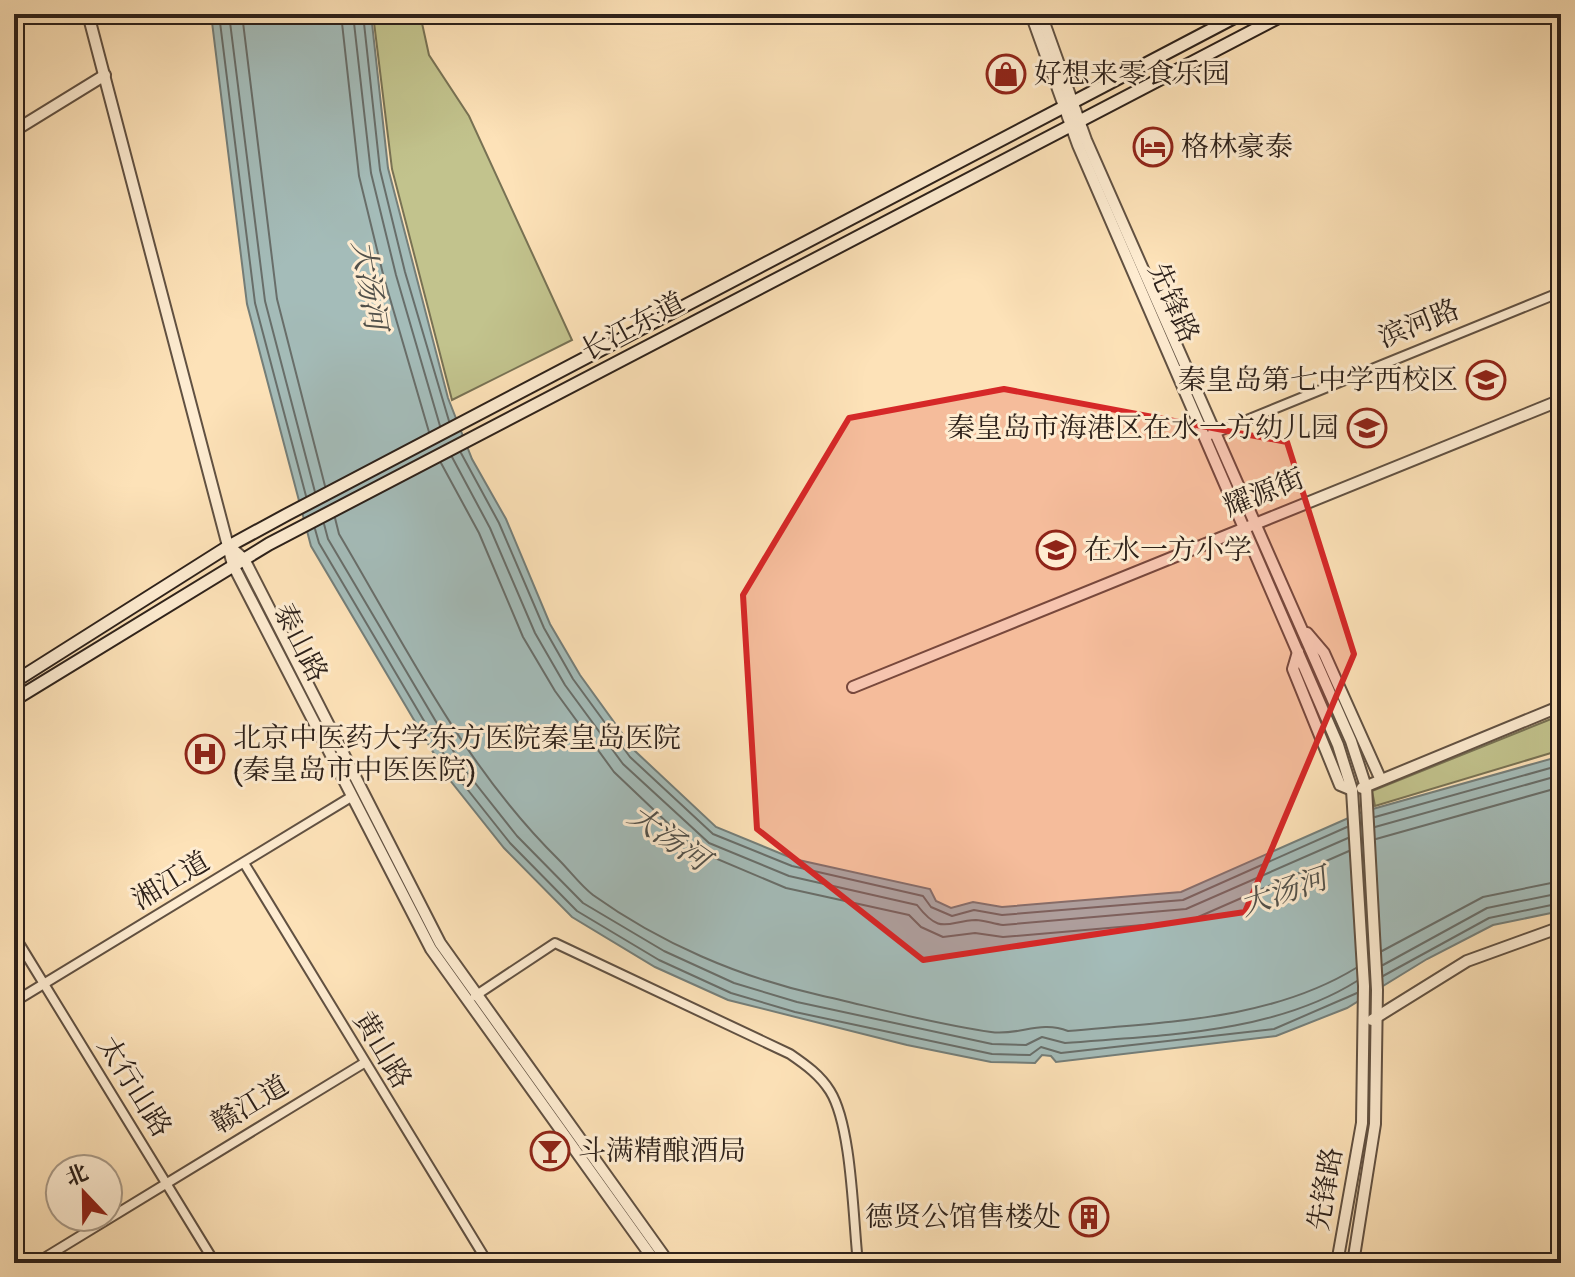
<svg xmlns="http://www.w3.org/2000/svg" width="1575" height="1277" font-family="'IM FELL DW Pica','Noto Serif SC',serif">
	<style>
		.green { fill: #c2c38d; stroke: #787254; stroke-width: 2 }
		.water { fill: #a4bcb9; stroke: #747e79; stroke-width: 2 }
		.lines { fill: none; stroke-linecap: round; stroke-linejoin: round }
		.shore { stroke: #686e6a; stroke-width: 2 }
		.minor-casing { stroke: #615142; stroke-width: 12 }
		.tertiary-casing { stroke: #615142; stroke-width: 14 }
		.secondary-casing { stroke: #2d211a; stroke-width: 15 }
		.minor { stroke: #feecd1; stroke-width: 8 }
		.tertiary { stroke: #feecd1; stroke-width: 10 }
		.secondary { stroke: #feecd1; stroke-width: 11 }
		.marked { fill: #d62828; fill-opacity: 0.2; stroke: #d62828; stroke-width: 6; stroke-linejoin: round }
		.labels { text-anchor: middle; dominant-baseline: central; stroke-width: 6; stroke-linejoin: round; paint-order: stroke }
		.poi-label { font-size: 28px; fill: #2d211a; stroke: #feecd1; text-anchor: start }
		.street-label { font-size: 28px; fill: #2d211a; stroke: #feecd1 }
		.water-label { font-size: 30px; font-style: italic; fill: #51504a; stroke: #feecd1 }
	</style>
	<rect width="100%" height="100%" fill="#fde2b8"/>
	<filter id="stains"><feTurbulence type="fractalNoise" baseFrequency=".0025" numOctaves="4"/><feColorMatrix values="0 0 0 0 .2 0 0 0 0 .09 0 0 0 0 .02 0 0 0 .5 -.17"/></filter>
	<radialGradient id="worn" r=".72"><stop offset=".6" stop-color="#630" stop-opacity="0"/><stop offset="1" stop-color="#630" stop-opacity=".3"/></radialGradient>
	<g class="green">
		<path d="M373 14H420L429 55 469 116 572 340 452 400 392 169Z"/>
		<path d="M1561 715V750L1375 806 1372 791Z"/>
	</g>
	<path class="water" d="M211 14H371L388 168 448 398 472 459 506 519 550 624 580 675 635 751 716 827 794 859 930 889 936 901 951 908 973 902 1002 907 1181 892 1362 812 1561 756V911L1493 925 1427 959 1347 1008 1276 1036 1056 1062 1051 1056 1042 1055 1035 1063 991 1062 907 1045 728 1000 655 967 572 917 504 848 449 779 311 546 247 304Z"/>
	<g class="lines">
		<g class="shore">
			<path d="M219 14 255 303 306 496"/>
			<path d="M229 14 265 301 315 492"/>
			<path d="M242 14 277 299 325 486"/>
			<path d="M341 14 359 176 384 278 429 432"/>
			<path d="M353 14 371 173 396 275 440 426"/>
			<path d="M363 14 380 170 405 272 449 421"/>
			<path d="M461 453 499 523 544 628 573 679 630 757 713 834 792 866 923 896 931 907 952 916 974 910 1002 915 1183 900 1347 827"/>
			<path d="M452 457 490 528 535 633 565 685 623 764 709 843 789 876 917 905C941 936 947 921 976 920 984 920 994 924 1003 925L1186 909 1348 838"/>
			<path d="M441 463 479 533 523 637 555 691 614 772 696 850 786 888 909 915 921 927 943 937 975 933 1003 937 1189 921 1349 851"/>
			<path d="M335 518 339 534C406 647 465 768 559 860 570 871 581 886 593 895 660 943 739 977 819 995 876 1008 934 1024 991 1032 1019 1036 1040 1020 1068 1031 1165 1022 1271 1020 1356 968"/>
			<path d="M324 524 328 539 464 769 517 836 583 903 664 951 734 983 797 1002 992 1044 1026 1045 1042 1037 1065 1043C1162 1035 1272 1034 1357 981"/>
			<path d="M315 529 319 543 456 775 510 843 577 911 659 960 731 993 795 1012 992 1054 1030 1055 1041 1047 1061 1053 1274 1029 1357 993"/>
			<path d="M1375 817 1561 765"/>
			<path d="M1375 827 1561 775"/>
			<path d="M1376 839 1561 787"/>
			<path d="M1382 951 1483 897 1561 881"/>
			<path d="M1383 965 1487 908 1561 893"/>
			<path d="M1383 976 1489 918 1561 903"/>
		</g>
		<g class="minor-casing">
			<g id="minor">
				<path d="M1210 435 1561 292"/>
				<path d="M244 863 485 1258 492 1263"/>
				<path d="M14 935 215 1263"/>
				<path d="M475 996 555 943 790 1054C806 1065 820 1075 830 1091 852 1126 853 1220 858 1263"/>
				<path d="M14 1002 351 797"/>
				<path d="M36 1263 364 1063"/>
			</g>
		</g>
		<g class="tertiary-casing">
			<g id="tertiary">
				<path d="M88 14 233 565 431 949 656 1263"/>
				<path d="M1031 14 1078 145 1338 745 1352 790 1364 986 1362 1123 1337 1263"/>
				<path d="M1041 14 1086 140 1351 741 1366 787 1377 990 1375 1124 1353 1263"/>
				<path d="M14 131 105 75"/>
				<path d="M229 546 244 559 440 943 669 1263"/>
				<path d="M1307 633 1324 653 1380 778"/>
				<path d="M1298 652 1293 669 1340 785 1352 790"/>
				<path d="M853 687 1561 400"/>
				<path d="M1362 788 1561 706"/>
				<path d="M1372 1020 1467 961 1561 927"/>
			</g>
		</g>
		<g class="secondary-casing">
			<g id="secondary">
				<path d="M14 682 229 546 288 514 1241 14"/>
				<path d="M14 700 269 544 1285 14"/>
			</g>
		</g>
		<use href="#minor" class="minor"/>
		<use href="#tertiary" class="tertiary"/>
		<use href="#secondary" class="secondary"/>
	</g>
	<path class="marked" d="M1004 389 1287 442 1354 654 1245 912 923 960 757 829 743 595 849 418Z"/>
	<defs>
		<g id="shop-ring" transform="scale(2)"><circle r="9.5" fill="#feecd1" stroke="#8f2418" stroke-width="1.5"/><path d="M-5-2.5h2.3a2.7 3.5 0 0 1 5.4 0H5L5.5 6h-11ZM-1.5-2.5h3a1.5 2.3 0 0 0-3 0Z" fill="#8f2418"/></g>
		<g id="hotel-ring" transform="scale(2)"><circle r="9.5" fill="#feecd1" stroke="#8f2418" stroke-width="1.5"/><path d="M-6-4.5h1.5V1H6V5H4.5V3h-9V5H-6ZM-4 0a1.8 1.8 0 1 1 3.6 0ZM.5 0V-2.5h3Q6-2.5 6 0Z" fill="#8f2418"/></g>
		<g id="school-ring" transform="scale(2)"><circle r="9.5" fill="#feecd1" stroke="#8f2418" stroke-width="1.5"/><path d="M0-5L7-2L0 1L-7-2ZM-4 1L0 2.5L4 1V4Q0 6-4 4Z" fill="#8f2418"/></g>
		<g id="hospital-ring" transform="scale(2)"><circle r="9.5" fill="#feecd1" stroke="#8f2418" stroke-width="1.5"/><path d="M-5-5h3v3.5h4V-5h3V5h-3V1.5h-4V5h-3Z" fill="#8f2418"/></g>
		<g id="bar-ring" transform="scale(2)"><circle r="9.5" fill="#feecd1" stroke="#8f2418" stroke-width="1.5"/><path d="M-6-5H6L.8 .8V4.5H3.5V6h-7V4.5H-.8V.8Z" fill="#8f2418"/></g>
		<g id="building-ring" transform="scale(2)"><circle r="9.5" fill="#feecd1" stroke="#8f2418" stroke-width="1.5"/><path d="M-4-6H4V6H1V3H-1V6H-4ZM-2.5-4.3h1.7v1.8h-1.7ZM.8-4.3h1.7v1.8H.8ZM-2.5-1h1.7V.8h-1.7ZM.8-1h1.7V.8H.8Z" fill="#8f2418"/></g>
	</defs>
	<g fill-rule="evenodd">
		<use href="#shop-ring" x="1006" y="74"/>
		<use href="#hotel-ring" x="1153" y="147"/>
		<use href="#school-ring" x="1486" y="380"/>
		<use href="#school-ring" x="1367" y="428"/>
		<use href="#school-ring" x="1056" y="550"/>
		<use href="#hospital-ring" x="205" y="754"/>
		<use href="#bar-ring" x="550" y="1151"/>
		<use href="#building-ring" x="1089" y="1217"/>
	</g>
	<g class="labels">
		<g class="poi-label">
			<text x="1034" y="74">好想来零食乐园</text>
			<text x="1181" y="147">格林豪泰</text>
			<text x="1458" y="380" text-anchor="end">秦皇岛第七中学西校区</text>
			<text x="1339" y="428" text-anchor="end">秦皇岛市海港区在水一方幼儿园</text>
			<text x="1084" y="550">在水一方小学</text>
			<text x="233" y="738">北京中医药大学东方医院秦皇岛医院<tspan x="233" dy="32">(秦皇岛市中医医院)</tspan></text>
			<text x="578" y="1151">斗满精酿酒局</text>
			<text x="1061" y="1217" text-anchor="end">德贤公馆售楼处</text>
		</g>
		<g class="street-label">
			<text transform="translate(1173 303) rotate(66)">先锋路</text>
			<text transform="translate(1419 324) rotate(-22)">滨河路</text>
			<text transform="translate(633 327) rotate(-28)">长江东道</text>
			<text transform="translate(1264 493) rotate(-22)">耀源街</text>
			<text transform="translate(300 643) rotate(63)">泰山路</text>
			<text transform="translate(171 881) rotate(-31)">湘江道</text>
			<text transform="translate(382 1050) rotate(59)">黄山路</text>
			<text transform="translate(134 1087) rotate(58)">太行山路</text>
			<text transform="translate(250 1105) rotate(-31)">赣江道</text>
			<text transform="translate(1326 1189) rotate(-80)">先锋路</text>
		</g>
		<g class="water-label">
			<text transform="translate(368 285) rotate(81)">大汤河</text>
			<text transform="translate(668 839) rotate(35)">大汤河</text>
			<text transform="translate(1284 893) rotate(-19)">大汤河</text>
		</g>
	</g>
	<rect width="1575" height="1277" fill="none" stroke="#fde2b8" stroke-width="48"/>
	<rect x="16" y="16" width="1543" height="1245" fill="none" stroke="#2d211a" stroke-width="4"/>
	<rect x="24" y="24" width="1527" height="1229" fill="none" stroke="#2d211a" stroke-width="2"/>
	<g transform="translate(84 1193) rotate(338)"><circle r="38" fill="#feecd1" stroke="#aa9b88" stroke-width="2"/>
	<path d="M0-6L14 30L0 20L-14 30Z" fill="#8f2418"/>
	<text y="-12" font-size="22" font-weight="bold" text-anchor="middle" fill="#2d211a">北</text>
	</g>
	<rect width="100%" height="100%" filter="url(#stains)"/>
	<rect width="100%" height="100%" fill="url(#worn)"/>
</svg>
